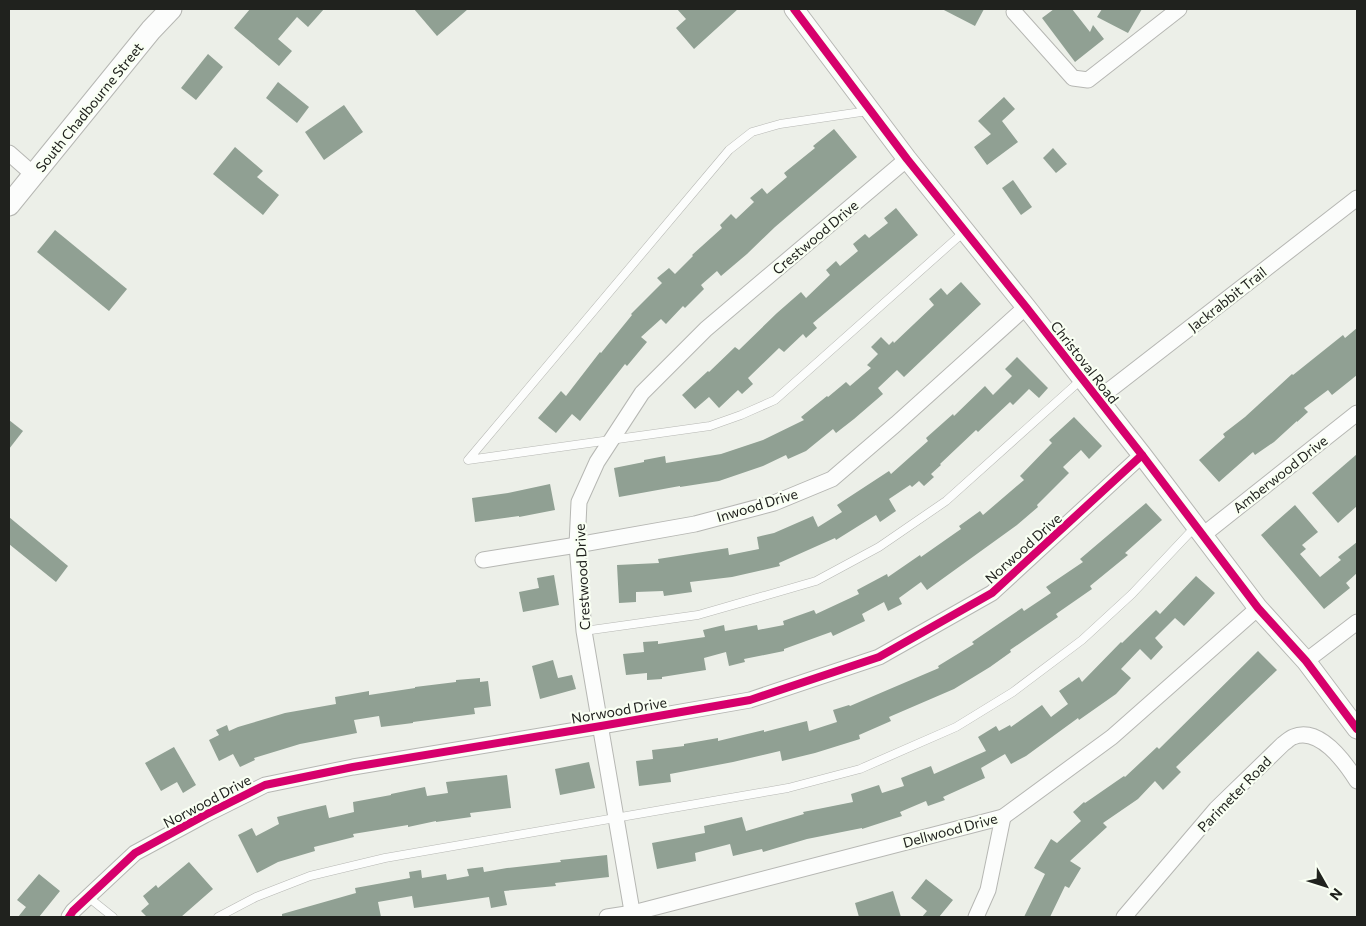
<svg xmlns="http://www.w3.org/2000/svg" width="1366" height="926" font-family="Commissioner,sans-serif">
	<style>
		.building { fill: #90a093 }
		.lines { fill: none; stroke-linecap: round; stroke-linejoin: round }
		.service-casing { stroke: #b6b7b3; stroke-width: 9 }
		.minor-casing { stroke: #b6b7b3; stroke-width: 17 }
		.tertiary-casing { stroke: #b6b7b3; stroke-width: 21 }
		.secondary-casing { stroke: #b6b7b3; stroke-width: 23 }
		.service { stroke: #fcfdfc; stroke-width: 8 }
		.minor { stroke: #fcfdfc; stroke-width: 15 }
		.tertiary { stroke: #fcfdfc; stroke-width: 19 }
		.secondary { stroke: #fcfdfc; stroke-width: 21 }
		.cycleway-casing { stroke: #f9fff3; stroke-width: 11 }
		.cycleway { stroke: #d6006c; stroke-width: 8 }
		.labels { text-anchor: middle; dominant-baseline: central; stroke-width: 4.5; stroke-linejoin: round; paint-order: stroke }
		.street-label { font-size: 14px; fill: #20221e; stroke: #f9fff3 }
	</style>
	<rect width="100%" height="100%" fill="#ecefe8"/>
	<g class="building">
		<path d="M250 9H324L308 27 297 17 278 39 292 51 279 66 234 28Z"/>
		<path d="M414 9H468L437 36Z"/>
		<path d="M677 9H738L694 49 676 28 686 19Z"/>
		<path d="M942 9H984L975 26Z"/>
		<path d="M1054 9H1072L1090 32 1093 25 1104 39 1075 62 1042 18Z"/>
		<path d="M1102 9H1142L1128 33 1097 17Z"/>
		<path d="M208 54 223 67 196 100 181 88Z"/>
		<path d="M278 82 309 107 297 123 266 98Z"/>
		<path d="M1004 97 1015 109 1002 121 1018 142 987 165 974 147 991 134 978 121Z"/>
		<path d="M344 105 363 132 324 160 305 132Z"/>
		<path d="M834 129 857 157 775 227 747 254 721 276 717 271 701 285 704 289 685 308 683 306 666 324 661 319 641 337 647 342 627 366 625 364 580 421 572 414 556 433 538 418 561 391 566 396 600 352 601 353 632 315 631 314 662 283 657 278 669 268 675 274 693 256 692 255 722 228 720 225 731 214 736 219 754 202 750 198 762 188 767 194 787 177 784 173 815 148 813 146Z"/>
		<path d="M235 147 263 171 257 177 279 195 263 215 213 174Z"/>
		<path d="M1053 148 1067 164 1056 173 1043 158Z"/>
		<path d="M1013 180 1032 207 1021 215 1002 188Z"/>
		<path d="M896 208 918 235 813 323 817 328 806 338 803 334 784 352 779 348 748 378 753 384 742 394 738 390 719 408 709 397 695 409 682 395 708 371 709 372 735 347 739 350 777 313 801 292 806 298 830 275 826 270 836 261 840 266 858 251 853 244 865 234 869 238 888 223 884 218Z"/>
		<path d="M55 230 127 289 109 311 37 252Z"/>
		<path d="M961 282 981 304 904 377 897 370 878 388 883 394 854 419 836 433 833 429 806 451 788 459 786 455 763 466 719 481 680 487V486L619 497 614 468 644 462V460L665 456 666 463 721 454 763 440 804 420 801 417 827 396 828 397 846 382 850 386 871 368 867 365 878 354 871 347 881 337 889 345 893 341 894 343 934 305 929 299 941 288 947 295Z"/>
		<path d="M1357 328V375L1332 395 1328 390 1304 408 1308 412 1297 422V421L1274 442 1255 455 1253 452 1219 482 1199 460 1225 437 1223 434 1245 417 1292 374 1293 375 1343 335 1345 338Z"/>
		<path d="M1017 357 1048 388 1039 398 1029 389 1013 405 1010 402 978 432 976 430 940 464 941 465 931 474 934 477 924 486 919 481 912 487 910 485 889 499 896 511 880 522 876 515 836 540 835 538 779 563 780 566 732 577 690 582 692 592 664 596 663 591 636 592V602L619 603 617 565 659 563 658 559 728 548 729 555 759 549 757 537 774 533 813 516 818 527 842 512 837 505 889 471 891 474 928 441 926 438 953 414 954 416 985 386 993 395 1012 376 1005 369Z"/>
		<path d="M1074 417 1102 446 1089 459 1081 450 1063 467 1069 473 1037 505 1038 507 1017 525 927 590 921 582 899 598 902 604 888 611 884 602 862 614 865 621 833 636 831 632 784 649V651L744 659 745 662 729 666 726 652 704 658 706 670 662 677V679L647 680V673L626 675 623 654 644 652 643 642 658 641V644L705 637 703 630 724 625 725 631 757 625 758 630 784 625 783 621 814 610 816 614 859 594 857 590 887 574 888 577 920 555 921 557 961 529 959 526 980 511 983 515 1024 480 1020 476 1052 443 1049 440Z"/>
		<path d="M9 420 23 431 9 449Z"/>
		<path d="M1357 454V506L1338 523 1312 493Z"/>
		<path d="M550 484 555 510 519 517V516L475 522 472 498 508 493Z"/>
		<path d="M1146 503 1162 520 1125 553 1128 555 1090 586 1092 589 1056 614 1058 617 1010 650 1011 652 990 667 954 689 889 717 891 721 859 735 860 739 815 753 782 761 780 751 733 762 670 774 671 782 639 786 636 761 653 759 652 750 684 746V744L718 738V741L764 730V732L807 721 809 731 837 722 833 710 849 705 850 706 939 668 938 666 974 644 972 642 1022 608 1024 611 1051 593 1046 587 1083 562 1080 559Z"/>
		<path d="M1295 505 1318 532 1302 545 1306 549 1300 554 1320 577 1341 560 1338 557 1357 542V573L1346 583 1350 588 1324 609 1261 535Z"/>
		<path d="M9 517 68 566 56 582 9 544Z"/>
		<path d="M554 575 559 605 523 612 519 592 539 588 537 578Z"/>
		<path d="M1196 576 1215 593 1184 626 1175 618 1155 638 1163 647 1151 660 1140 649 1121 669 1131 678 1116 694 1079 720 1078 718 1026 756 1011 764 1005 754 981 768 985 778 943 797 945 800 928 806 926 801 900 812 902 816 862 829V828L807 839 763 852 762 849 733 856 730 844 695 853 696 861 657 869 652 843 705 833 704 826 742 817 746 831 804 814 803 812 853 802 851 794 879 785 882 793 904 786 901 778 931 766 934 774 986 751 978 737 996 726 999 731 1010 725 1011 727 1042 705 1051 717 1068 704 1059 691 1079 677 1082 682 1121 642 1122 643 1156 610 1160 614Z"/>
		<path d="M1258 651 1277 670 1176 767 1181 772 1163 790 1155 781 1138 799 1103 823 1107 827 1070 861 1081 868 1069 888 1065 886 1050 917H1024L1045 874 1034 868 1051 839 1057 843 1081 821 1073 812 1084 802 1085 803 1124 776 1125 777 1157 747 1159 749Z"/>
		<path d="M553 660 558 678 572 675 576 689 540 699 532 666Z"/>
		<path d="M480 678V682L488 681 491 706 474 708 475 714 413 722V723L381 727 379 716 354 720 357 733 300 744 254 758 255 760 240 767 233 754 219 761 209 740 219 735 216 730 227 725 229 731 238 727 285 713 336 704 335 697 369 691V695L415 688V687L456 682V680Z"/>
		<path d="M174 747 196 785 183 793 177 782 161 791 145 763Z"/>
		<path d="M589 762 595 788 560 795 555 769Z"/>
		<path d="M507 775 511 808 470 813 471 817 436 822V821L408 827V825L353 834 354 837 314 847 315 851 278 862 257 873 238 835 252 828 256 836 279 824 277 817 304 810 326 805 329 818 354 812 353 802 391 795V794L425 787 427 796 448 793 446 782Z"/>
		<path d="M607 855 609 877 555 883 556 886 504 891 507 905 491 908 489 897 414 908 412 896 378 902 381 917H282V914L356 893 355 888 410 878 409 872 421 870 422 878 446 874 447 880 469 876 467 869 483 867 484 872 507 868 561 862 560 860Z"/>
		<path d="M189 862 213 889 181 917H147L141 911 149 904 143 896 156 885 158 888Z"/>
		<path d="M39 874 60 891 39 917H18L26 907 17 900Z"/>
		<path d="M926 879 953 900 939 917H922L927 911 911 898Z"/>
		<path d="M893 891 901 917H859L855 903Z"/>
	</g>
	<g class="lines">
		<g class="service-casing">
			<g id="service">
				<path d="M868 111 780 124 752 132 729 150 468 460 710 426 741 415 775 400 965 231"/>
				<path d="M584 631 698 615 816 581 879 547 946 501 1082 379"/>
				<path d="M88 897 113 917"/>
				<path d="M218 917 256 897 310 876 385 858 788 788 860 769 956 727 1013 692 1082 640 1132 594 1196 526"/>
			</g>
		</g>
		<g class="minor-casing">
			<g id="minor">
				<path d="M1014 12 1073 78 1088 80 1179 9"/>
				<path d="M9 153 34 175"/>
				<path d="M1098 399 1357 198"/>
				<path d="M1203 535 1357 413"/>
				<path d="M483 560 577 545 695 524 774 503 832 479 896 424 1026 307"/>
				<path d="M1306 661 1357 622"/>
				<path d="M69 917 73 911 135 853 205 815 265 785 353 767 601 726 750 700 879 657 992 593 1142 455"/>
				<path d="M607 917 633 913 1003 817 1112 737 1258 608"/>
				<path d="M633 917 584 631 577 545 579 502 597 462 642 393 706 329 907 159"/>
				<path d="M976 917 988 890 1003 817"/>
				<path d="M1124 917 1216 809 1283 744C1286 742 1290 738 1293 737 1319 726 1345 762 1357 781"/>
			</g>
		</g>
		<g class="tertiary-casing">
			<path id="tertiary" d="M794 9 907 159 1026 307 1142 455 1258 608 1306 661 1357 729"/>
		</g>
		<g class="secondary-casing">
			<path id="secondary" d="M9 205 151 30 171 9"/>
		</g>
		<use href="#service" class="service"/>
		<use href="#minor" class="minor"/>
		<use href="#tertiary" class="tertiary"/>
		<use href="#secondary" class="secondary"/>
		<g class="cycleway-casing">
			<g id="cycleway">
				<path d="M794 9 907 159 1026 307 1142 455 1258 608 1306 661 1357 729"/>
				<path d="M69 917 73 911 135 853 205 815 265 785 353 767 601 726 750 700 879 657 992 593 1142 455"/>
			</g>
		</g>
		<use href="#cycleway" class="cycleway"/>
	</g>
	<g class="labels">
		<g class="street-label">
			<text transform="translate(89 107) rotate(-51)">South Chadbourne Street</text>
			<text transform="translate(815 237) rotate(-40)">Crestwood Drive</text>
			<text transform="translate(1227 299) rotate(-38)">Jackrabbit Trail</text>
			<text transform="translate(1085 362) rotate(52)">Christoval Road</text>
			<text transform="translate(1280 474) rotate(-38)">Amberwood Drive</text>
			<text transform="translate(757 505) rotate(-17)">Inwood Drive</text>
			<text transform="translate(1023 548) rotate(-42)">Norwood Drive</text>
			<text transform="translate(582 577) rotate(-93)">Crestwood Drive</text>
			<text transform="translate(619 710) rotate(-10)">Norwood Drive</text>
			<text transform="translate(1234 794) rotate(-46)">Parimeter Road</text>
			<text transform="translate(207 801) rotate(-28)">Norwood Drive</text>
			<text transform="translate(950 830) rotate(-15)">Dellwood Drive</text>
		</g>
	</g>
	<rect width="1366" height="926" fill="none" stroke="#20221e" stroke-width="20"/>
	<g transform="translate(1326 886) rotate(129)" stroke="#f9fff3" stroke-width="4" paint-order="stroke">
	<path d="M0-4L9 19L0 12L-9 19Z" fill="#20221e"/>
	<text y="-8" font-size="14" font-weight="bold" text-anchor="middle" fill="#20221e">N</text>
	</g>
</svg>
